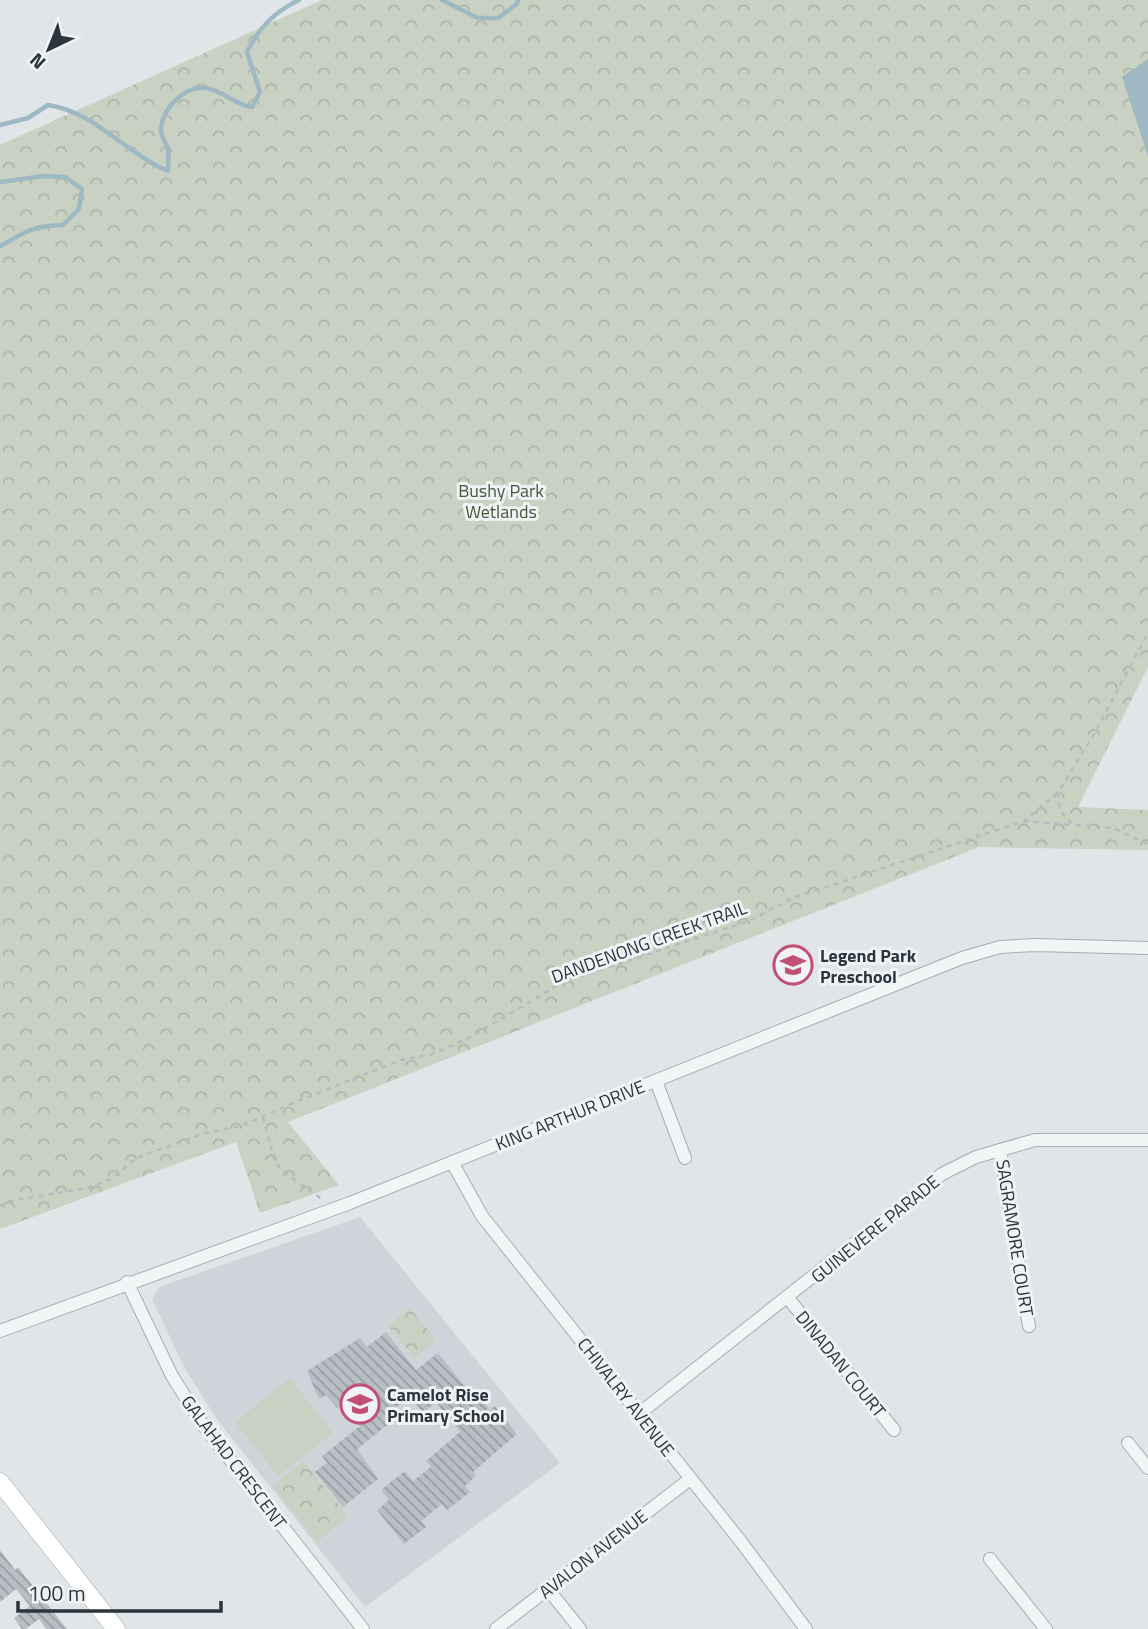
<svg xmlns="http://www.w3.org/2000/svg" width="1148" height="1629" font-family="'Titillium Web',sans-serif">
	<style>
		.built { fill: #ced4d9 }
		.park { fill: url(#park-crowns) }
		.garden { fill: #c9d1c2 }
		.water { fill: #9eb8c4 }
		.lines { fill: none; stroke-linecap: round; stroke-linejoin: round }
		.stream { stroke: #9eb8c4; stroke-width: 4.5 }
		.building { fill: url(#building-back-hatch) }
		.minor-casing { stroke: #a6adb2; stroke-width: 14 }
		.secondary-casing { stroke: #a6adb2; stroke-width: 19 }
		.path { stroke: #b6bbbf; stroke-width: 2.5; stroke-dasharray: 5 5; stroke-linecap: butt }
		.minor { stroke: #f2f5f6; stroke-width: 12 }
		.secondary { stroke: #fff; stroke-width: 18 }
		.labels { text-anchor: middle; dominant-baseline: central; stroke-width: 6; stroke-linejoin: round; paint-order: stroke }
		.park-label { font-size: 18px; fill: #455839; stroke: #eff3f5 }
		.street-label { font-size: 18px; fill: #2a353e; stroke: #eff3f5 }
		.poi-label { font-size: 18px; font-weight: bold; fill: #2a353e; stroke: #eff3f5; text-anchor: start }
	</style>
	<defs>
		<pattern id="park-crowns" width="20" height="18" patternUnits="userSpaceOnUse" patternTransform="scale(1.75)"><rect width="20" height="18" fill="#c9d1c2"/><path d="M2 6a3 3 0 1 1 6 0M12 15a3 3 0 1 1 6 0" fill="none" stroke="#adb4a8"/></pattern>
		<pattern id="building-back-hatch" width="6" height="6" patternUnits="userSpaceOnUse" patternTransform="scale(1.75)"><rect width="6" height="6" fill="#b8bfc4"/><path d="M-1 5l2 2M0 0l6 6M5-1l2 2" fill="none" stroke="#969ca1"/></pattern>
	</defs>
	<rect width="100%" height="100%" fill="#e0e5e8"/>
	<path class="built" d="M360 1217 560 1463 365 1607 216 1418 183 1365 152 1299 159 1287Z"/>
	<g class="park">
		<path d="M322 0H1148V667L1078 807 1148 810V850L979 847 288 1122 339 1185 260 1213 236 1142 0 1229V145Z"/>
		<path d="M410 1308 436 1340 415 1358 388 1326Z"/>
		<path d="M304 1461 348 1517 317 1542 273 1486Z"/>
	</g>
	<path class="garden" d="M290 1378 333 1433 278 1476 235 1422Z"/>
	<path class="water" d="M1148 59V156L1122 77Z"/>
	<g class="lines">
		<g class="stream">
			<path d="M442 0 478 18H498L517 4 518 0"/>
			<path d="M0 125 28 118 48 105C95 112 125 153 168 171 168 164 169 156 168 149 166 142 160 136 161 128 163 108 185 85 206 88 223 91 236 105 252 107L260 92 247 52C259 28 274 12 299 0"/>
			<path d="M0 182 44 176 65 177 82 189 79 209 63 225C31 226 26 232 0 246"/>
		</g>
	</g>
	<g class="building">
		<path d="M386 1332 416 1370 438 1353 468 1390 472 1387 490 1410 495 1406 517 1434 473 1472 476 1476 465 1486 470 1492 447 1510 442 1504 421 1521 426 1527 404 1544 377 1510 389 1500 381 1490 405 1471 413 1481 431 1467 426 1461 460 1432 436 1402 423 1413 410 1396 390 1412 395 1419 357 1449 378 1479 343 1507 315 1472 327 1463 322 1456 360 1426 343 1404 337 1408 326 1395 319 1399 307 1371 360 1338 367 1347Z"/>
		<path d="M0 1550 15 1570 18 1567 67 1629H46L39 1619 26 1629H22L14 1618 30 1606 16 1589 0 1602Z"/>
	</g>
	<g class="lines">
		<g class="minor-casing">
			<g id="minor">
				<path d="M656 1081 685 1158"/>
				<path d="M1000 1150 1029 1326"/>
				<path d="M452 1162 482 1216 742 1543 806 1629"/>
				<path d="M127 1282 172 1376 203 1425 363 1629"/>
				<path d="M788 1298 894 1430"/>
				<path d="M0 1331 350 1203 962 958 1000 947 1035 945 1148 948"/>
				<path d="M640 1413 942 1174 976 1157 1035 1140H1148"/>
				<path d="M1128 1443 1148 1468"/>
				<path d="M990 1559 1046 1629"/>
				<path d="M547 1588 580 1629"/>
				<path d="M496 1629 690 1479"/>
			</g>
		</g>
		<g class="secondary-casing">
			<path id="secondary" d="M0 1482 116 1629"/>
		</g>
		<g class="path">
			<path d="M1058 793 1060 811 1073 825 1113 828 1148 844"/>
			<path d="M1024 821 1073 825"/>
			<path d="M263 1117 275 1163 289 1176 319 1197 322 1202"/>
			<path d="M0 1206 10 1201 88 1188 113 1178 136 1158 202 1134 241 1126 293 1103 401 1060 432 1054 467 1039 563 982 749 921 793 898 1024 821 1058 793 1093 736 1148 633"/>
		</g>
		<use href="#minor" class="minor"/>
		<use href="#secondary" class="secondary"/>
	</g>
	<defs>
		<g id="school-ring" transform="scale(2.0125)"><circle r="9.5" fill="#eff3f5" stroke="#c15077" stroke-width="1.5"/><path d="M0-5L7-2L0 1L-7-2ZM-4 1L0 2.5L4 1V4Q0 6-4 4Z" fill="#c15077"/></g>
	</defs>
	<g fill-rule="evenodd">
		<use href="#school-ring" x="793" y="965"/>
		<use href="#school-ring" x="360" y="1404"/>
	</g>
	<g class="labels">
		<g class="park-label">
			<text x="501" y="490">Bushy Park<tspan x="501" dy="21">Wetlands</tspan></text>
		</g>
		<g class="street-label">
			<text transform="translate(649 942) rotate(-20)">DANDENONG CREEK TRAIL</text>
			<text transform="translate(570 1115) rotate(-22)">KING ARTHUR DRIVE</text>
			<text transform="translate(875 1229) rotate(-39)">GUINEVERE PARADE</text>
			<text transform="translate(1015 1238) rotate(81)">SAGRAMORE COURT</text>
			<text transform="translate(841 1364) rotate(51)">DINADAN COURT</text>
			<text transform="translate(626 1397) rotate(52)">CHIVALRY AVENUE</text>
			<text transform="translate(234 1462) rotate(53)">GALAHAD CRESCENT</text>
			<text transform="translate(593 1554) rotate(-38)">AVALON AVENUE</text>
		</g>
		<g class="poi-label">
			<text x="820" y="955">Legend Park<tspan x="820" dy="21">Preschool</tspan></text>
			<text x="387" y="1394">Camelot Rise<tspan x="387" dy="21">Primary School</tspan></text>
		</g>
	</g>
	<g transform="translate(49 49) rotate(223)" stroke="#eff3f5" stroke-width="5" paint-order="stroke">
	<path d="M0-5L12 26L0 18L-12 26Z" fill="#2a353e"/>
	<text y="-10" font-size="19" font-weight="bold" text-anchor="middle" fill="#2a353e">N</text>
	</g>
	<path d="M18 1601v10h203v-10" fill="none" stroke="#2a353e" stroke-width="3.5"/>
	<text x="28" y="1601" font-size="21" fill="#2a353e" stroke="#eff3f5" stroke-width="5" paint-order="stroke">100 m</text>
</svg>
